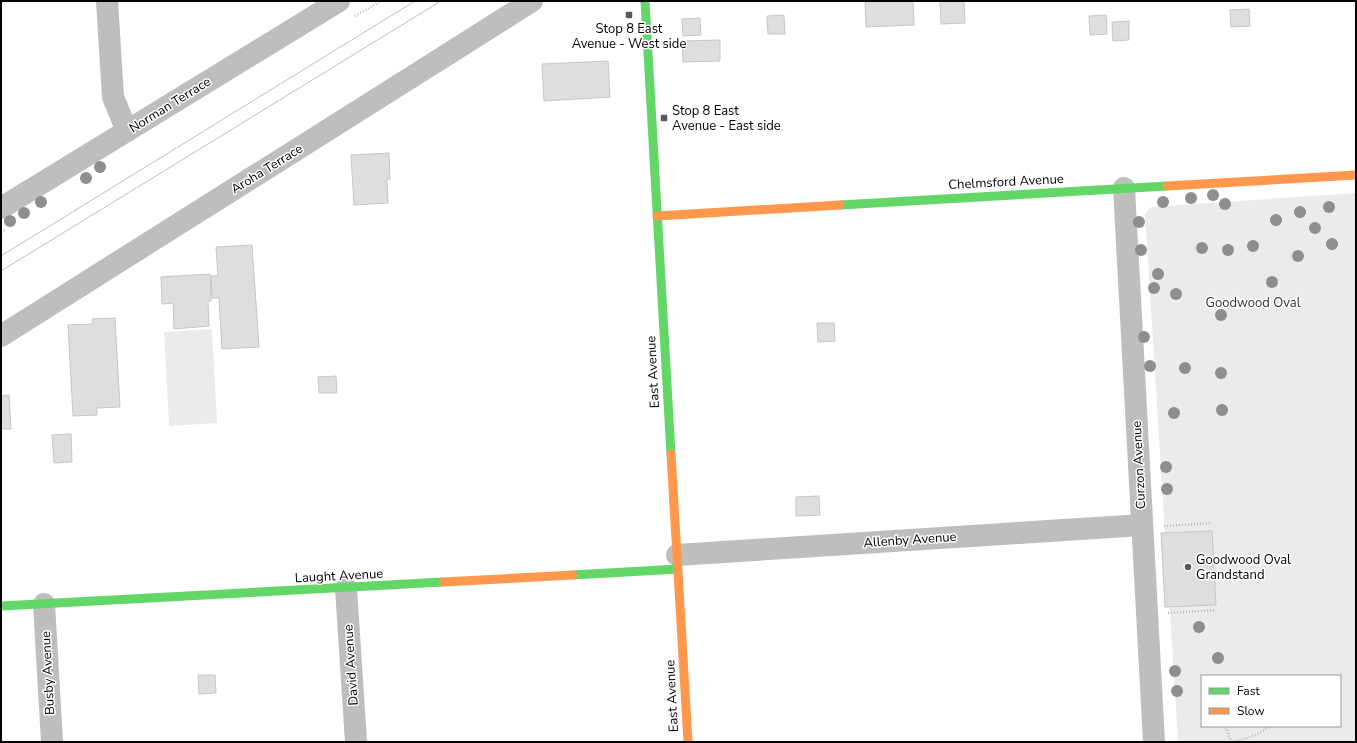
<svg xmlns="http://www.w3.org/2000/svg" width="1357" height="743" font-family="'Nunito Sans',sans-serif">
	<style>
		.green { fill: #ebebeb; fill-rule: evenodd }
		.building { fill: #dedede; stroke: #c6c6c6 }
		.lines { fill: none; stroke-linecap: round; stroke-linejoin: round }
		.path { stroke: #b9b9b9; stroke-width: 2.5; stroke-dasharray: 1 2; stroke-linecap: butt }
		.street { stroke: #bebebe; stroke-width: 22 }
		.fast { stroke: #63d668; stroke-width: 9 }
		.slow { stroke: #ff974d; stroke-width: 9 }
		.tram { stroke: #bebebe; stroke-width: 1 }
		.tree { fill: #8e8e8e }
		.poi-dot { fill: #595959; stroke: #fff; stroke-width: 1.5 }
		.labels { text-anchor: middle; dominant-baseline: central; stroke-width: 3; stroke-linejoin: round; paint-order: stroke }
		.poi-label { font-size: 13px; fill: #000; stroke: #fff; text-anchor: start }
		.street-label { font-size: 13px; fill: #000; stroke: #fff }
		.park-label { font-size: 13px; fill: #313131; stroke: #fff }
	</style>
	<rect width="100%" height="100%" fill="#fff"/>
	<g class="green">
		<path d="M1356 193V742H1178L1145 214 1151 207ZM1202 676H1340V726H1202Z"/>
		<path d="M212 329 217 423 169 426 164 332Z"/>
	</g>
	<g class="building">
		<path d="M865 1H913L914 25 866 27Z"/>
		<path d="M940 1H964L965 23 941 24Z"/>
		<path d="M1249 9 1250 26 1231 27 1230 10Z"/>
		<path d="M784 15 785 34H768L767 16Z"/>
		<path d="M1106 15 1107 34 1090 35 1089 16Z"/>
		<path d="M700 18 701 35 683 36 682 19Z"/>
		<path d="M1129 21V40L1113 41 1112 22Z"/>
		<path d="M720 40V61L683 62 682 41Z"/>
		<path d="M608 61 610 97 544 101 542 64Z"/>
		<path d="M389 153 390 179H387L388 203 354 205 351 155Z"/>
		<path d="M252 245 259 347 222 349 219 298H212L211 276H218L216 247Z"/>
		<path d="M210 274 211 301H208L209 326 174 329 173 303 162 304 161 277Z"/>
		<path d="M115 318 120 407 97 408V415L73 416 68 325 93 324 92 319Z"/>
		<path d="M817 323H834L835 341 818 342Z"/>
		<path d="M336 376 337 393H319L318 377Z"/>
		<path d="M9 395 11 429H1V396Z"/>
		<path d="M71 434 72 462 54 463 52 435Z"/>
		<path d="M819 496 820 515 796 516V497Z"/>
		<path d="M1212 531 1216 605 1165 607 1161 533Z"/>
		<path d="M198 675H215L216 693 199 694Z"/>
	</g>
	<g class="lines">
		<g class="path">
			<path d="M355 16 381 1"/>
			<path d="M1 232 6 230"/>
			<path d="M1164 526 1212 523"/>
			<path d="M1168 613 1216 610"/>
			<path d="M1225 729H1227L1231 742"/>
			<path d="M1232 742C1246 739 1258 735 1270 726"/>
		</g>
		<g class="street">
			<path d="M107 1 113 97 127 131"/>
			<path d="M1124 188 1154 742"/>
			<path d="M1 208 339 1"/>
			<path d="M1 336 532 1"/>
			<path d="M677 555 1142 525"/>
			<path d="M346 588 356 742"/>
			<path d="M44 604 52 742"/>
		</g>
		<g class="fast">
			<path d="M645 1 671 454"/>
			<path d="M840 205 1167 186"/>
			<path d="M573 575 678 569"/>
			<path d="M1 606 443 582"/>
		</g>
		<g class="slow">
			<path d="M1167 186 1356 175"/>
			<path d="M657 216 840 205"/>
			<path d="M671 454 688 742"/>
			<path d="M443 582 573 575"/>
		</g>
		<g class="tram">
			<path d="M1 256 415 1"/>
			<path d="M1 271 441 1"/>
		</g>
	</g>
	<g class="tree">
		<circle cx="100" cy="167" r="6"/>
		<circle cx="86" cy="178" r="6"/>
		<circle cx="1213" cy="195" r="6"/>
		<circle cx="1191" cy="198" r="6"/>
		<circle cx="41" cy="202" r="6"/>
		<circle cx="1163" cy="202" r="6"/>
		<circle cx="1225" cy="204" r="6"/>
		<circle cx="1329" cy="207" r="6"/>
		<circle cx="1300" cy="212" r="6"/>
		<circle cx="24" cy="213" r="6"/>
		<circle cx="1276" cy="220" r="6"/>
		<circle cx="10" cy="221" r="6"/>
		<circle cx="1139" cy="222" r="6"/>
		<circle cx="1315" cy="228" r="6"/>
		<circle cx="1332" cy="244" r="6"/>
		<circle cx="1253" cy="246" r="6"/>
		<circle cx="1202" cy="248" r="6"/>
		<circle cx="1141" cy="250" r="6"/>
		<circle cx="1228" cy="250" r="6"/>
		<circle cx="1298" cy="256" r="6"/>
		<circle cx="1158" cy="274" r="6"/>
		<circle cx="1272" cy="282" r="6"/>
		<circle cx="1154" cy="288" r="6"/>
		<circle cx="1176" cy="294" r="6"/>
		<circle cx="1221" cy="315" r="6"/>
		<circle cx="1144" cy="337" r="6"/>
		<circle cx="1150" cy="366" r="6"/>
		<circle cx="1185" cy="368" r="6"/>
		<circle cx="1221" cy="373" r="6"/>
		<circle cx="1222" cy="410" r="6"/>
		<circle cx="1174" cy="413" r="6"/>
		<circle cx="1166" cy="467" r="6"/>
		<circle cx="1167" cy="489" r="6"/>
		<circle cx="1199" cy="627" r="6"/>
		<circle cx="1218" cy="658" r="6"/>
		<circle cx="1175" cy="671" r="6"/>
		<circle cx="1177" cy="691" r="6"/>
	</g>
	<g class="poi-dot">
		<rect x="625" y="11" width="8" height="8" rx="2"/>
		<rect x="660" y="114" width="8" height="8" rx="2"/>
		<circle cx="1188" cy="567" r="4"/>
	</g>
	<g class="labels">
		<g class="poi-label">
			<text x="629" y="29" text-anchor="middle">Stop 8 East<tspan x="629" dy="15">Avenue - West side</tspan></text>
			<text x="672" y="111">Stop 8 East<tspan x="672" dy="15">Avenue - East side</tspan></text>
			<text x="1196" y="560">Goodwood Oval<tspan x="1196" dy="15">Grandstand</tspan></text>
		</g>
		<g class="street-label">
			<text transform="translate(170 105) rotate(-32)">Norman Terrace</text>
			<text transform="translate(267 169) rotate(-32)">Aroha Terrace</text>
			<text transform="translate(1006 182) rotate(-3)">Chelmsford Avenue</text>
			<text transform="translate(653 372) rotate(-93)">East Avenue</text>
			<text transform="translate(1139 465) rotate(-93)">Curzon Avenue</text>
			<text transform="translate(910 540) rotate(-4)">Allenby Avenue</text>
			<text transform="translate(339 576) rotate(-3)">Laught Avenue</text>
			<text transform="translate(351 665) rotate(-94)">David Avenue</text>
			<text transform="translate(48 673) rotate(-93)">Busby Avenue</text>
			<text transform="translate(672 696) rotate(-93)">East Avenue</text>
		</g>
		<g class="park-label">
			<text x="1253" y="303">Goodwood Oval</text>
		</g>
	</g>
	<rect width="1357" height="743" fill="none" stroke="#000000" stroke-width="4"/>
	<rect x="1201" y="675" width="140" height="52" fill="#ffffff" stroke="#999999"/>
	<rect x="1209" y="688" width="20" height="6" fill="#63d668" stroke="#999999"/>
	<text x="1237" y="695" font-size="12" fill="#000000">Fast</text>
	<rect x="1209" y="708" width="20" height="6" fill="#ff974d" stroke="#999999"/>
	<text x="1237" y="715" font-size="12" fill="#000000">Slow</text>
</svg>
